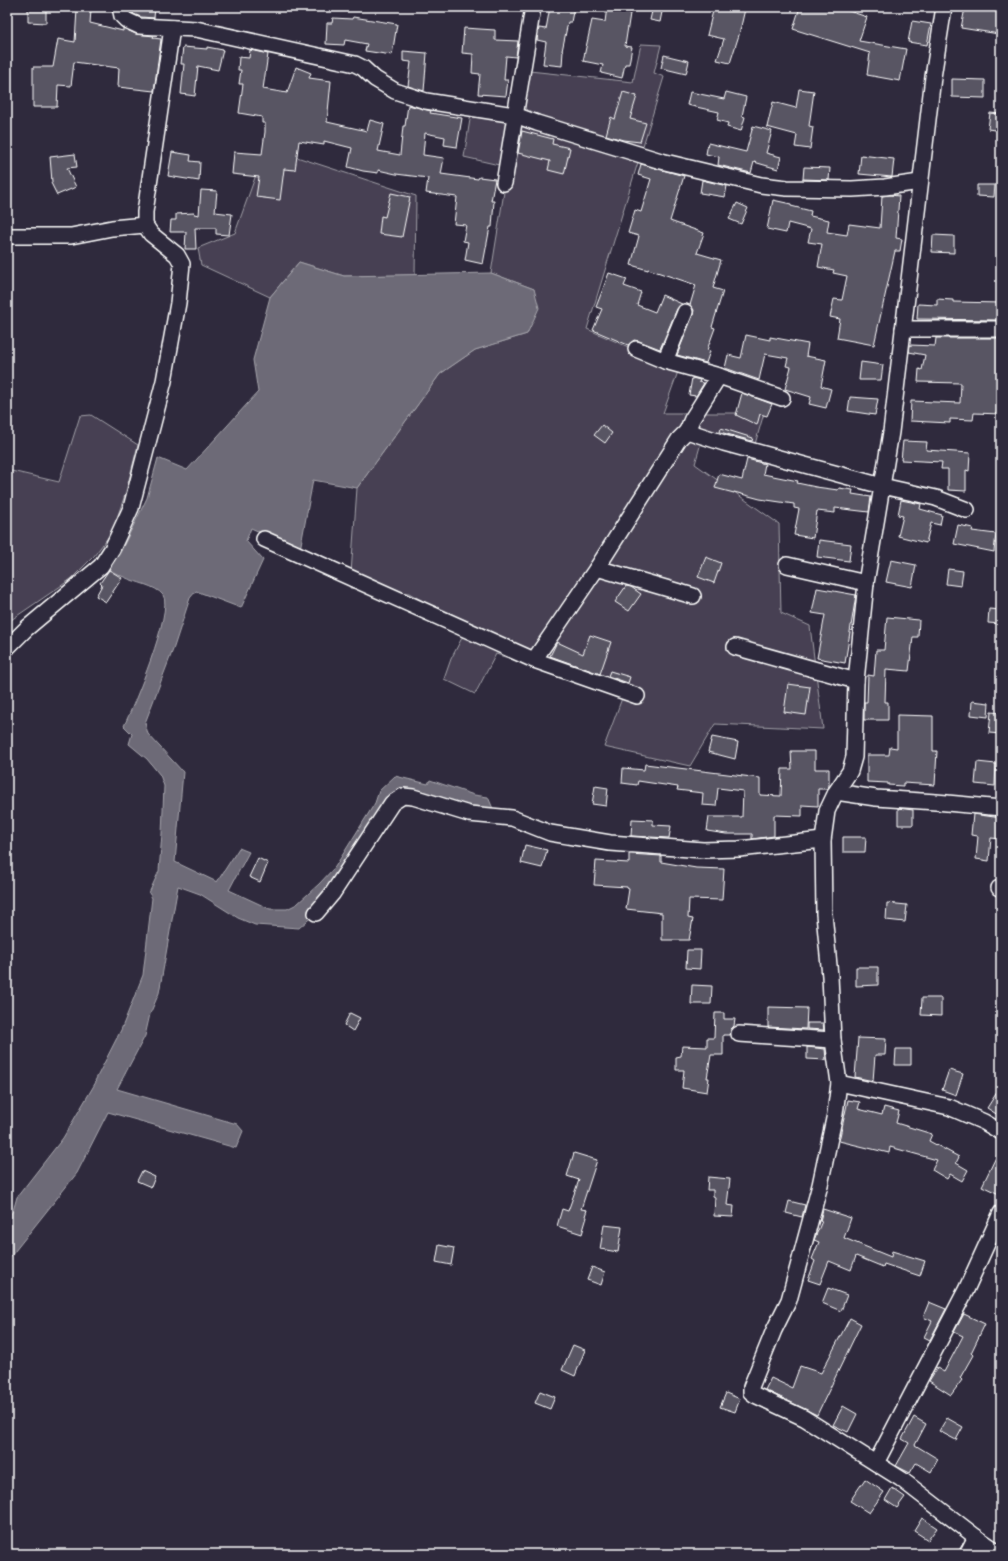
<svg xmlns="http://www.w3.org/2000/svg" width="1008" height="1561" font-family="Sriracha,sans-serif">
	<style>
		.green { fill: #464152; stroke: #a2a0a8 }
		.water { fill: #6d6a77; stroke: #a7a6ad }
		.building { fill: #595564; stroke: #fff }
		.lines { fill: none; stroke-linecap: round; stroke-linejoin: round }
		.minor-casing { stroke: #fff; stroke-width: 18 }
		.minor { stroke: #2f2a3d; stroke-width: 15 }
	</style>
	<rect width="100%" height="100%" fill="#2f2a3d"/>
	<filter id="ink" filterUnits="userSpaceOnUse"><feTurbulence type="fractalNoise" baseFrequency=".025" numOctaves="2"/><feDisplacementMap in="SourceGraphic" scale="8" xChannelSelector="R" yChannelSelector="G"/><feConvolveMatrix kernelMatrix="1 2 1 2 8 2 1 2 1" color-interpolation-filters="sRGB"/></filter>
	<g filter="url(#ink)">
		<g class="green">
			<path d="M641 44 661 45 654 73 664 77 587 329 679 369 663 413H764L753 451 702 439 695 464 779 524 781 613 810 626 823 729 715 724 690 766 604 747 625 690 548 671 496 654 475 694 444 679 451 659 465 632 438 610 409 593 350 588 357 488 440 374 475 350 527 334 534 289 491 273 508 167 464 157 472 107 511 116 520 70 633 82Z"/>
			<path d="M266 147 416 196 415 275 344 276 299 262 270 297 201 265 198 248 235 233Z"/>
			<path d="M91 415 138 445 125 495 112 532 94 556 71 579 11 620 7 627V470L59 482 80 416Z"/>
		</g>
		<path class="water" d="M299 262 344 276 491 273 534 289 539 308 527 334 475 350 440 374 357 488 313 480 300 550 251 528 246 541 263 560 241 608 196 591 190 598 174 647 145 723 148 734 183 772 175 862 217 882 239 848 249 852 229 890 270 909H287L297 904 319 884 335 867 375 803 379 791 395 776 428 784 430 780 474 795 488 797 494 811 482 813 409 793 315 914 299 928 255 925 238 918 200 894 178 886 159 993 150 1014 145 1036 117 1089 237 1124 243 1131 236 1148 108 1112 77 1173 7 1261V1219L13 1211 17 1197 63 1138 96 1082 95 1081 121 1030 143 975 152 898 149 893 159 871 162 834 164 786 160 775 147 759 129 744 132 734 124 726C133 707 174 610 163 595 155 585 136 583 124 577 119 575 113 572 108 569L120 553 147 498 158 458 187 470 258 392 253 360 270 297Z"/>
		<g class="building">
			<path d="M134 7H155L154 18 141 17 133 14Z"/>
			<path d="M550 7H574L571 22H568L562 51H563L562 66 543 64 546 42 537 40 539 28 546 29Z"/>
			<path d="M607 7H631L625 46 632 47 629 64H625L622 78 601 73 603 65 583 61 592 20 605 22Z"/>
			<path d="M653 7H663L660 22 650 20Z"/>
			<path d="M714 7H738L745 9 739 35 730 63 717 60 724 39 707 35Z"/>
			<path d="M800 7H837L867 17 859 41 906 49 900 81 867 75 870 53 793 29Z"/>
			<path d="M979 7H1001V22L999 34 961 28 965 8 979 10Z"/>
			<path d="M28 9H46V23L28 22Z"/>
			<path d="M77 9 91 10 90 23 123 31V28L136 34 154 36 153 38 161 39 154 91 118 87 119 68 74 62 71 86 58 85 57 107H33V67H53L58 39 75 42Z"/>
			<path d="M353 17 397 24 392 55 365 51 367 44 345 40 344 45 326 44 327 23H332L333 18 352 19Z"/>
			<path d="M912 21 931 24 927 45 908 42Z"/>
			<path d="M464 28 495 30V40L518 41 516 57 506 56 504 80H508L506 96 478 94 480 74 472 73 473 54 462 53Z"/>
			<path d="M183 47 207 49V47L223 50 218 70 198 66 195 96 181 94 184 64H181Z"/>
			<path d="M250 50 268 54 263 89 287 93 296 67 311 73 309 78 331 81 327 122 367 131 370 120 384 124 378 151 400 155 403 126H405L408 105 431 111 430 113 462 118 457 147 444 145 445 137 425 133 423 155 444 158 441 174 478 179 479 177 495 179 491 201H494L492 227H490L483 264 465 260 468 242 463 241 466 225 454 224 457 197 426 193 428 178 396 174 378 170V173L363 171 348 167 352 148 324 141V145L299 141 295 170 284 169 280 200 256 197 259 177 232 174 234 152 262 154 265 132V123H262V117L239 113 243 84H239L241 70H238L239 57 249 58Z"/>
			<path d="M403 51 427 53 424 91 408 86 411 62 403 61Z"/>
			<path d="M664 55 689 61 686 74 661 68Z"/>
			<path d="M952 79 985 80V98L952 97Z"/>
			<path d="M799 89 814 91 809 126 813 127 810 149 795 147 797 135 767 127 773 102 796 108Z"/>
			<path d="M623 92 637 96 630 119 646 123 640 142 623 140 606 135 611 117 615 119Z"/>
			<path d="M690 92 724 99 726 92 746 97 742 116 745 117 741 131 727 127 728 123 717 120 719 112 687 105Z"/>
			<path d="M990 113 1001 114V131L988 129Z"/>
			<path d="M753 126 772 131 766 153 781 157 778 169 754 162 751 173 718 165 719 157 706 154 708 143 746 152Z"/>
			<path d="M522 131 553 139 552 144 570 148 564 174 548 170 550 161 518 153Z"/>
			<path d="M172 152 191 155 190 161 200 162 199 181 168 176Z"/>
			<path d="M75 154 77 167 67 168 76 187 57 195 51 183 52 182 50 157Z"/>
			<path d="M861 155 894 159 892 177 859 174Z"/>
			<path d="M641 164 684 176 670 221 704 233 697 253 721 260 713 288 723 291 712 327 715 328 707 350 710 351 706 363 677 355 693 315 694 310 690 305 696 285 648 269V270L631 265 639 236 628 233 635 210 641 212 651 179 638 175Z"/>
			<path d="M804 167 830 168 829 180 803 179Z"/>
			<path d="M702 180 727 186 725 197 700 193Z"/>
			<path d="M977 185H995L994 197 977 196Z"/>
			<path d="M201 190 217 191 215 212 232 214 229 235 216 234V228H195L196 249H185L186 232H170L171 220H176V214L194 213V214L199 215Z"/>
			<path d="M391 193 410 197 402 237 379 234 381 216 385 217Z"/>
			<path d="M890 195 899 196 896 238 902 239 900 251H895L874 345 837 338 840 319 830 317 834 299 842 300 847 276 833 273 834 270 818 267 822 244 808 242 811 229 788 223 786 233 767 229 773 200 791 204V206L811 211 810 216 829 220 827 232 847 235 849 224 880 228 882 196Z"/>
			<path d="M737 203 748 208 741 224 729 219Z"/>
			<path d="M933 235 954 236V253L932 252Z"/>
			<path d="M609 273 627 279 624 286 641 292 637 305 655 312 662 295 682 304 677 309 660 349 639 341 634 340 628 345 593 330 602 309 596 307Z"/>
			<path d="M937 299 953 300V302L1001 303V320L917 319 918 304 937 305Z"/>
			<path d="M746 335 770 340V337L808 344 806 356 826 360 821 386 831 389 826 408 809 404 811 397 785 389 791 367 786 366 788 358 765 354 759 380 725 368 728 355 741 358Z"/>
			<path d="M936 338H1001L999 403H1001V414L974 413 973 420 950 419V423L910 421 911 401 960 403 961 383 918 382 919 369 922 370 925 355 909 352 910 345 935 346Z"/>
			<path d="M861 362 883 365 881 380H859Z"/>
			<path d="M692 378 700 380 699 382 704 383 696 396 689 395Z"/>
			<path d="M742 393 772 404 767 416 760 414 757 425 736 415Z"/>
			<path d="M850 397 878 399 875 415 848 411Z"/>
			<path d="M602 425 612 433 605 443 594 435Z"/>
			<path d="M721 428 753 438 752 441 720 432Z"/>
			<path d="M903 441 927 442 926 450 970 453 969 471 966 470V491L948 490V469H941L942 462 901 460Z"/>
			<path d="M747 459 765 464 763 474 798 481 797 483 816 487 838 490 839 488 853 490 852 494 871 497 869 512 835 508V513L817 511 813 538 794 535 799 509 794 508V504L760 499 734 492V493L715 488 719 474 742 480Z"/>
			<path d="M901 500 921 504 920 509 942 515 940 525 931 523 926 543 898 536 903 516 898 515Z"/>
			<path d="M958 525 973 528 972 531 996 534 994 552 954 544Z"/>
			<path d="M819 540 851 544 849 561 817 557Z"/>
			<path d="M706 557 721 563 714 583 698 577Z"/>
			<path d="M891 560 916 565 912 587 886 582Z"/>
			<path d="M948 569 963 571 961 586 946 584Z"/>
			<path d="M109 570 122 578 106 602 96 596 102 585 100 583Z"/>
			<path d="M626 586 631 587 641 594 629 611 615 602Z"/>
			<path d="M817 588 856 595 845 663 817 658 825 615 812 613Z"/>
			<path d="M989 609 1001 610V624L988 623Z"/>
			<path d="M887 617 919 620 918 637H913L909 671 886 669 885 702H888V720H864V702H867L868 675 874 676 876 650H884Z"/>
			<path d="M590 635 611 642 600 674 550 656 557 642 583 654Z"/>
			<path d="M610 671 630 677 628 683 608 676Z"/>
			<path d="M788 684 810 687 806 715 784 712Z"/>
			<path d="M972 701 989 703 988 717 971 715Z"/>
			<path d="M991 712 1001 713V734L989 733Z"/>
			<path d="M897 715 933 716V751H937L935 785 903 783V786L888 785V783L867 782V755H889L890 747 897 748Z"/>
			<path d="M712 737 738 742 735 759 708 752Z"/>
			<path d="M791 751H815V769H829V786L827 789H818V806L802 805V816L774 815V836L752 839V834H726L707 831 709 817H742L743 791 718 788 716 806 702 805 703 793 677 790 678 787 638 781 637 785 622 783 623 768 644 770 645 764 760 778V795L781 796 782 769H792Z"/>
			<path d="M977 762 996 764 995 786 975 784Z"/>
			<path d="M595 786 608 788 606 806 592 804Z"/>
			<path d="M898 808 913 810V825H898Z"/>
			<path d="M973 814 1001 818V839L991 838 989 861 976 859 978 836 971 835Z"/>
			<path d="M632 819 653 820V825L671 826 669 838 631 836Z"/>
			<path d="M843 837H866L865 852H843Z"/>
			<path d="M525 845 547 850 542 868 521 863Z"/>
			<path d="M629 854 661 856V862L696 868 724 869 722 900 689 899 688 918 693 919 689 940H662V913L626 909 629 889 627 888V887L594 885 596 861 629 863Z"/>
			<path d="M258 858 268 863 260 882 249 877Z"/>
			<path d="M887 903 907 905 905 922 886 920Z"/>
			<path d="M687 950H701L700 969 686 968Z"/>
			<path d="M856 967H878V985L856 986Z"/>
			<path d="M692 985 712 986 711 1004H691Z"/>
			<path d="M922 998H941V1016L921 1015Z"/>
			<path d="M768 1007 807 1008 806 1029 768 1027Z"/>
			<path d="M350 1013 360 1018 353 1031 344 1025Z"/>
			<path d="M715 1013H724V1019H735L734 1026 731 1029 730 1035H723V1055H711L707 1078H709L707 1092 682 1088 684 1070H676V1057L681 1056 682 1046 707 1047V1038H714Z"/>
			<path d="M807 1023H823L824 1030 807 1029Z"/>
			<path d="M858 1038 886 1039 885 1055H875L873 1081 855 1077Z"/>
			<path d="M807 1047 825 1049 826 1060 807 1059Z"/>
			<path d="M896 1049H911V1065H895Z"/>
			<path d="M949 1070 963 1074 956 1095 942 1090Z"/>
			<path d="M1001 1086V1117L987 1108Z"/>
			<path d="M848 1100 860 1102 858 1109 882 1115 884 1107 899 1111 896 1123 932 1134 929 1141 959 1157 956 1163 968 1170 962 1181 950 1174 947 1179 932 1170 937 1160 890 1147 889 1153 839 1141Z"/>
			<path d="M1001 1147V1195L982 1186Z"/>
			<path d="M574 1153 597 1160 581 1209 587 1210 585 1216 587 1217 582 1234 557 1226 562 1209 568 1211 579 1180 567 1176Z"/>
			<path d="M142 1171 155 1177 151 1187 137 1181Z"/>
			<path d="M708 1177 730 1179 727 1205 734 1206 733 1217 714 1216 715 1197 713 1196V1190H707Z"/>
			<path d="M789 1201 805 1205 802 1217 786 1213Z"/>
			<path d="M823 1209 851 1218 844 1238 891 1257 892 1251 925 1261 920 1276 884 1264 883 1267 856 1256 851 1270 829 1261 820 1284 808 1280 815 1261 812 1259 819 1242 814 1240 822 1221H820Z"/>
			<path d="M604 1225 622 1227 618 1252 600 1249Z"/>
			<path d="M439 1245 454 1248 451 1265 436 1262Z"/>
			<path d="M592 1267 605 1272 601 1285 587 1280Z"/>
			<path d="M828 1288 847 1295 841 1311 822 1303Z"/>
			<path d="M929 1302 946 1309 930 1340 924 1337 932 1321 923 1317Z"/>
			<path d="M964 1314 985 1324 971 1353 973 1355 960 1378 962 1380 951 1395 929 1381 937 1368 944 1372 963 1336 954 1332Z"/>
			<path d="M850 1318 861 1324 817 1415 765 1390 771 1378 792 1388 800 1366 821 1373Z"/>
			<path d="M573 1345 585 1350 575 1376 562 1370Z"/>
			<path d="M540 1391 555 1397 550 1409 535 1403Z"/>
			<path d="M726 1393 740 1399 735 1412 720 1407Z"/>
			<path d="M843 1406 857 1414 848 1432 833 1425Z"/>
			<path d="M914 1417 926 1424 915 1445 938 1459 931 1472 916 1463 910 1473 896 1466 909 1443 902 1439Z"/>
			<path d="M947 1418 963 1427 956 1440 939 1431Z"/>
			<path d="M865 1479 884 1492 869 1513 850 1501Z"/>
			<path d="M892 1488 905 1497 897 1508 885 1500Z"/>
			<path d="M922 1518 937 1528 928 1540 914 1531Z"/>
		</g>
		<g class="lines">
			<g class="minor-casing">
				<g id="minor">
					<path d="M120 7 122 16 126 20 139 26 196 29 355 64 363 68 375 79 395 91 426 101 515 115 537 123 661 161 761 185 787 188 852 189 885 187 920 182"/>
					<path d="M944 7 933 77 891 432 866 583 856 681 854 757 850 771 836 792 827 811 823 840 824 914 830 976 833 1040 839 1083 835 1114 820 1185 789 1300 774 1330 751 1387V1392L755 1395 804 1418 901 1479 976 1537 1001 1554"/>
					<path d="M504 183 533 7"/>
					<path d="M7 236H71L112 228 145 225"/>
					<path d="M903 329H1001"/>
					<path d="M636 349 665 361 719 376"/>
					<path d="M665 361 685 312"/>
					<path d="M687 431 692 419 719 376 782 398"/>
					<path d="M264 539 534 660 637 696"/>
					<path d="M787 565 866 583"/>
					<path d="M693 596 597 568 679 439 687 431 724 443 882 486 936 498 967 510"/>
					<path d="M735 647 856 681"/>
					<path d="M7 648 27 628 101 566 112 549 131 508 164 381 178 303 182 264 177 255 151 234 145 225V212L172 28"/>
					<path d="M534 660 597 568"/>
					<path d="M836 792 876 798 936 802 1001 808"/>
					<path d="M999 888H1001"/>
					<path d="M316 913 332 894 392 803 403 796 413 797 469 814 512 818 550 833 610 843 703 850 739 849 823 840"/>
					<path d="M739 1034 833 1040"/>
					<path d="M839 1083 949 1107 984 1122 1001 1132"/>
					<path d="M876 1463 966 1290 1001 1213"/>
					<path d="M967 1554 976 1537"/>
				</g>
			</g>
			<use href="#minor" class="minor"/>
		</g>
	</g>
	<rect width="1008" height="1561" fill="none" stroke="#2f2a3d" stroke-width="24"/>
	<rect x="12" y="12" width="984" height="1537" fill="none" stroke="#fff" stroke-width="1.5" filter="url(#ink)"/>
</svg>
